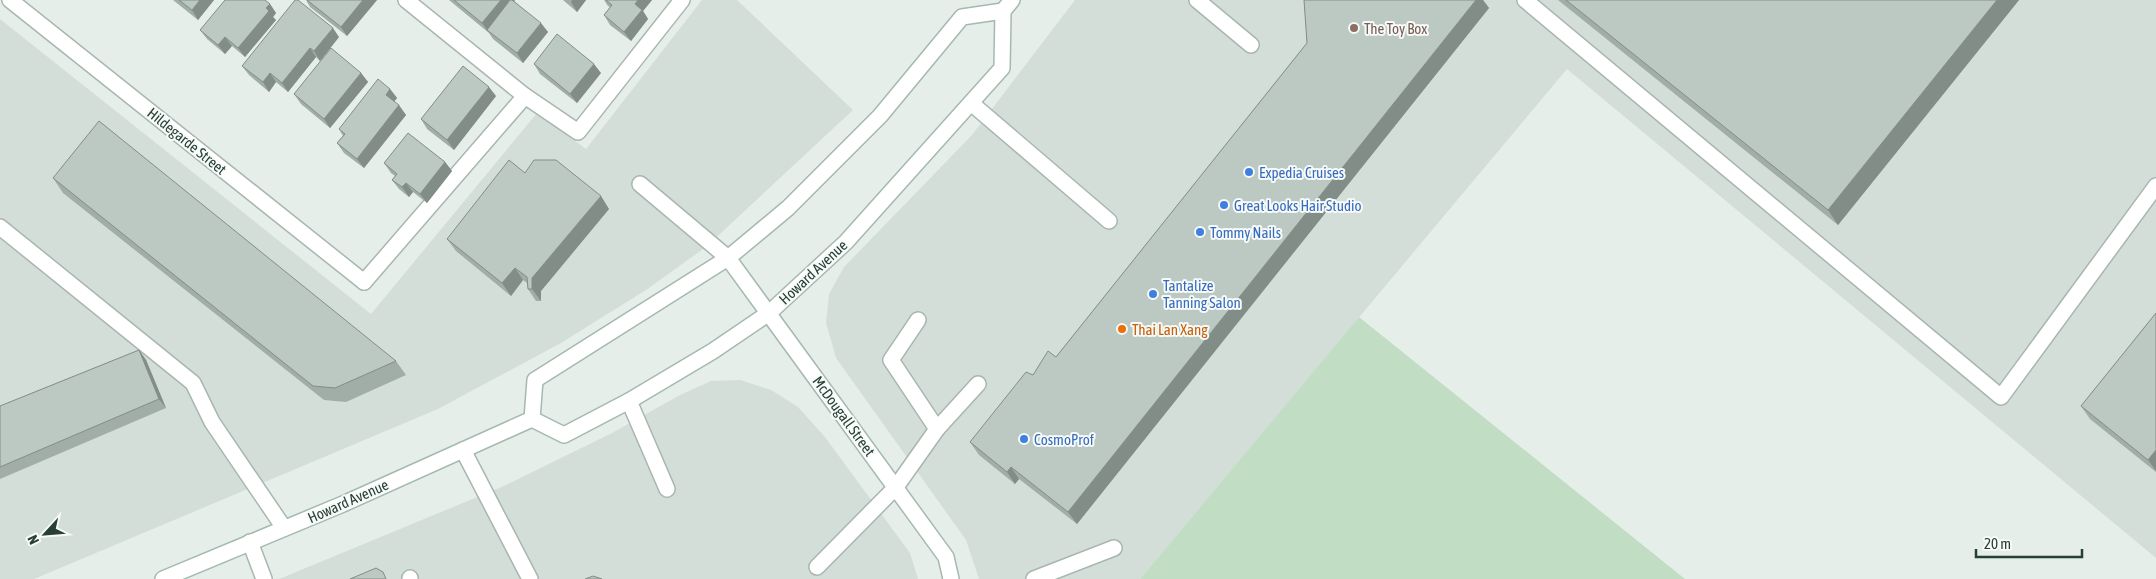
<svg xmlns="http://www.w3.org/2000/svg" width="2156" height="579" font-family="'Asap Condensed',sans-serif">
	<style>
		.built { fill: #d4ded8 }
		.green { fill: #c1dec5 }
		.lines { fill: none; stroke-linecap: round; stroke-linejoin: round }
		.lane-casing { stroke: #a9b6b0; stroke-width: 18 }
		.street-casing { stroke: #a9b6b0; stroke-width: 18 }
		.secondary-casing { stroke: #a5b9b0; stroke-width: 18 }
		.lane { stroke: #fff; stroke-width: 15 }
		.street { stroke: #fff; stroke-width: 15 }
		.secondary { stroke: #fff; stroke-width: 15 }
		.wall { fill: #a1ada7 }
		.shaded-wall { fill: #838d88 }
		.building { fill: #bbc9c2; stroke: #838d88 }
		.education-dot { fill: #8d6e63; stroke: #f7faf8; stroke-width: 2 }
		.shop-dot { fill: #3f7fe0; stroke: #f7faf8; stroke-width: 2 }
		.food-dot { fill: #e8710a; stroke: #f7faf8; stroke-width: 2 }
		.labels { text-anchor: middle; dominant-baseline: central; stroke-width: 4; stroke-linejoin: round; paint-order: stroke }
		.education-label { font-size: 15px; fill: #785e54; stroke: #f7faf8; text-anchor: start }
		.street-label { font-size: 15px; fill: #264036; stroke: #f7faf8 }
		.shop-label { font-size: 15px; fill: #366cbe; stroke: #f7faf8; text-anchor: start }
		.food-label { font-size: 15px; fill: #c56008; stroke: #f7faf8; text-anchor: start }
	</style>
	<rect width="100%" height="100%" fill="#e6eeea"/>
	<g class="built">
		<path d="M702 0H737L853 110 706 247 646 290 561 343 438 409 34 579H0V19L371 314 537 113 586 149Z"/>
		<path d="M1075 0H2156V558L1567 69 1140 579H979L966 540 836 358 826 323 829 294 844 267 972 135Z"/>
		<path d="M740 380 771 390 798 407 825 437 910 553 918 579H279L504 486 612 433 680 395 711 381Z"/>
	</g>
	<path class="green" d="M1359 317 1685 579H1140Z"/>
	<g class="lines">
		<g class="lane-casing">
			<g id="lane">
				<path d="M406 0 525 96"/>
				<path d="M1197 0 1251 45"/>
				<path d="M1525 0 2001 397 2156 186"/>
				<path d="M971 103 1109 221"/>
				<path d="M640 184 728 258"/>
				<path d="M0 227 193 383 212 422 284 528"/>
				<path d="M364 282 525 96 578 132 682 0"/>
				<path d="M918 320 891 360 937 429"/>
				<path d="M629 401 667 489"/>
				<path d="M463 450 530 579"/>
				<path d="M250 542 264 579"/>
				<path d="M817 567 896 487 937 429 978 384"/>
				<path d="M410 578V579"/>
				<path d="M1034 579 1114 548"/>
			</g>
		</g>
		<g class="street-casing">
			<path id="street" d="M10 0 364 282"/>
		</g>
		<g class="secondary-casing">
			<g id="secondary">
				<path d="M728 258 946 557 951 579"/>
				<path d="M532 419 564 435 629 401 713 351 769 313 846 242 1002 68 1003 11 1012 0"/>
				<path d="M532 419 535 380 728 258 788 208 880 116 962 17 1003 11"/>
				<path d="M163 579 343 504 532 419"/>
			</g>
		</g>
		<use href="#lane" class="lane"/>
		<use href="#street" class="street"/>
		<use href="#secondary" class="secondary"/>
	</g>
	<g class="wall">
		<path d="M173 0H214L198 20Z"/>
		<path d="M306 0H377L347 36 310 7Z"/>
		<path d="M449 0H515L514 1 548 32 523 63 493 39 489 33Z"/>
		<path d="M563 0H586L577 12Z"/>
		<path d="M604 0H652L643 11 648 19 631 41 610 25 604 15 610 7 608 6Z"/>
		<path d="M1304 0H1483L1489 8 1077 524 1019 479 1015 484 979 455 970 442 1033 375 1056 357 1307 43Z"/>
		<path d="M1558 0H2019L1838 225Z"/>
		<path d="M270 4 276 13 273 17 276 20 245 57 232 46 225 54 207 39 200 30Z"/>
		<path d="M339 37 320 61 316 57 288 92 276 82 269 92 249 75 242 66Z"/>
		<path d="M534 64 601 73 577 103 540 74Z"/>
		<path d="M361 73 368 82 330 128 301 104 294 94Z"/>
		<path d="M390 89 397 98 394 102 406 115 364 168 344 153 337 143 343 136 339 129Z"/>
		<path d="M496 96 454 150 427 129 421 119Z"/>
		<path d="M445 162 452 171 427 203 413 192 409 197 399 189 392 180 395 176 391 173 384 163Z"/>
		<path d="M525 173 609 209 541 291V301H536L528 289 527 283 523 280 511 296 456 251 447 239Z"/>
		<path d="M53 178 396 361 406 375 346 402 324 400 63 193Z"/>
		<path d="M2156 313V472L2090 419 2081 406Z"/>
		<path d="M139 350 146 360 166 408 0 479V406Z"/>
	</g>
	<g class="shaded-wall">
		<path d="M200 0H214L198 20 192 10Z"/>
		<path d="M363 0H377L347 36 341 27Z"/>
		<path d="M501 0H515L489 32 487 30 482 23Z"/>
		<path d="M572 0H586L577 12 571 2Z"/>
		<path d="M638 0H652L643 11 648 19 631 41 624 32 635 4Z"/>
		<path d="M1476 0H1483L1489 8 1077 524 1068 512Z"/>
		<path d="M1997 0H2019L1838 225 1828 210Z"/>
		<path d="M270 4 276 13 273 17 276 20 245 57 238 48 266 8Z"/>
		<path d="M541 23 548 32 523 63 517 53Z"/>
		<path d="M333 28 339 37 320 61 314 51Z"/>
		<path d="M225 37 232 46 225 54 218 45Z"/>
		<path d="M310 48 316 57 288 92 282 83Z"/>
		<path d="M594 64 601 73 577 103 570 94Z"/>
		<path d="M270 73 276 82 269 92 263 82Z"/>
		<path d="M361 73 368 82 330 128 324 119Z"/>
		<path d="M489 87 496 96 454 150 447 140Z"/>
		<path d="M390 89 397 98 392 104 386 95Z"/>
		<path d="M399 105 406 115 364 168 357 159Z"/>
		<path d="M445 162 452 171 427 203 420 194Z"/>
		<path d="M406 183 413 192 409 197 402 187Z"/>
		<path d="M601 196 609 209 541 291V301L532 289V278Z"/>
		<path d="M515 268 523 280 511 296 502 283Z"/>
		<path d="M139 350 146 360 166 408 159 399Z"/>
		<path d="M2156 450V471L2148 460Z"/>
		<path d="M1011 467 1019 479 1015 484 1007 472Z"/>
	</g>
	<g class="building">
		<path d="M179 0H200L192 10Z"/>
		<path d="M225 0H265L270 4 266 8 269 11 238 48 225 37 218 45 200 30Z"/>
		<path d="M295 0H298L333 28 314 51 310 48 282 83 270 73 263 82 242 66Z"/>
		<path d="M307 0H363L341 27Z"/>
		<path d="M454 0H501L482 23Z"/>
		<path d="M510 0H512L541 23 517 53 487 30Z"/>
		<path d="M606 0H638L635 4 642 10 624 32 604 15 612 5Z"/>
		<path d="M1304 0H1476L1068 512 1011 467 1007 472 970 442 1026 372 1033 375 1048 351 1056 357 1307 43Z"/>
		<path d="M1566 0H1997L1828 210Z"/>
		<path d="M557 34 594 64 570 94 534 64Z"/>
		<path d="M331 48 361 73 324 119 294 94Z"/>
		<path d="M463 66 489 87 447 140 421 119Z"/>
		<path d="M378 79 390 89 386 95 399 105 357 159 337 143 345 134 339 129Z"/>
		<path d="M99 121 396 361 335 388 313 386 53 178Z"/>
		<path d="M408 133 445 162 420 194 406 183 402 187 392 180 397 174 384 163Z"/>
		<path d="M509 160 525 173 534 160H556L601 196 532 278V289H528L527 277 515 268 502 283 447 239Z"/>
		<path d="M2156 313V450L2148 460 2081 406Z"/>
		<path d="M139 350 159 399 0 467V406Z"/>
		<path d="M376 568 383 572 386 579H350Z"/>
		<path d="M593 576 602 579H585Z"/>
	</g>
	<circle class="education-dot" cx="1354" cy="28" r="5"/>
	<g class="shop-dot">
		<circle cx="1249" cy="172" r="5"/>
		<circle cx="1224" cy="205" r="5"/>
		<circle cx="1200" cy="232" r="5"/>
		<circle cx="1153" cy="294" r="5"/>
		<circle cx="1024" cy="439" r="5"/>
	</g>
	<circle class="food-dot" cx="1122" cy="329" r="5"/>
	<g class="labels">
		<g class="education-label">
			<text x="1364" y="28">The Toy Box</text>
		</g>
		<g class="street-label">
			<text transform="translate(187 141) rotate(39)">Hildegarde Street</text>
			<text transform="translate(813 272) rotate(-43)">Howard Avenue</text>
			<text transform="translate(844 416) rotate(54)">McDougall Street</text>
			<text transform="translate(348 501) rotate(-24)">Howard Avenue</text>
		</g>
		<g class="shop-label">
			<text x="1259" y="172">Expedia Cruises</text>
			<text x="1234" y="205">Great Looks Hair Studio</text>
			<text x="1210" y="232">Tommy Nails</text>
			<text x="1163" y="285">Tantalize<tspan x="1163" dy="17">Tanning Salon</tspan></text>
			<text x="1034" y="439">CosmoProf</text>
		</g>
		<g class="food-label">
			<text x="1132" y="329">Thai Lan Xang</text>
		</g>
	</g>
	<g transform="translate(45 534) rotate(244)" stroke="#f7faf8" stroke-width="4" paint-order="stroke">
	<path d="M0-4L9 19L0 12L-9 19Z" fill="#264036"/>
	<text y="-8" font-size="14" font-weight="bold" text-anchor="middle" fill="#264036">N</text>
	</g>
	<path d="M1976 549v8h106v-8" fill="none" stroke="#264036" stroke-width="2.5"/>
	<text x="1984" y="549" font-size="15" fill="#264036" stroke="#f7faf8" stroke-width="4" paint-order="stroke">20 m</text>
</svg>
